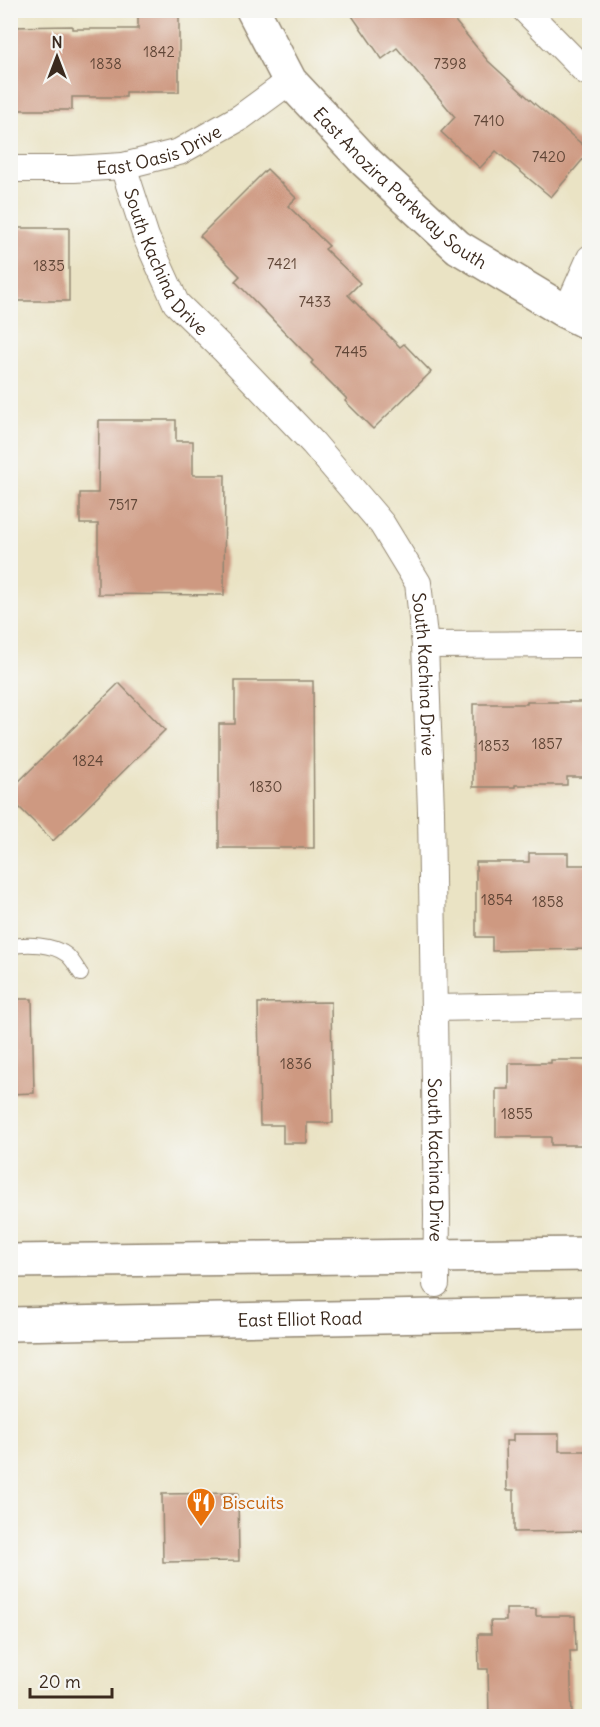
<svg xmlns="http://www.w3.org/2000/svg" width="600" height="1727" font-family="Delius,sans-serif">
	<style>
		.building { fill: #ce9981 }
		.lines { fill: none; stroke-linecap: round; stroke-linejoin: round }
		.lane-casing { stroke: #928671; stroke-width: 16 }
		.street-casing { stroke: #928671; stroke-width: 28 }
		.secondary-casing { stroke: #928671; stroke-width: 36 }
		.lane { stroke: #fff; stroke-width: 14 }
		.street { stroke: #fff; stroke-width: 26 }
		.secondary { stroke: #fff; stroke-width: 33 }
		.labels { text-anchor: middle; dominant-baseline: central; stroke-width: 4.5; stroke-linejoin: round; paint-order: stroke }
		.number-label { font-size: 15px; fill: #604637 }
		.street-label { font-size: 18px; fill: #3b2a1e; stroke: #f6f6f2 }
		.food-label { font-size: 18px; fill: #c56008; stroke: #f6f6f2; text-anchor: start }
	</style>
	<rect width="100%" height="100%" fill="#f6f6f2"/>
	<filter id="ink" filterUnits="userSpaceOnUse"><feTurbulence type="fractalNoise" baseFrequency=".0167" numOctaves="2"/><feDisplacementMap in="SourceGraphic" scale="12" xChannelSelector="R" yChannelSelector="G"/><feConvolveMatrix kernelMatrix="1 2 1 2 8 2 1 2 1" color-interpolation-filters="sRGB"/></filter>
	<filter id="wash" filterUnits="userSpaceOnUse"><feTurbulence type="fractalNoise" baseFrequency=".008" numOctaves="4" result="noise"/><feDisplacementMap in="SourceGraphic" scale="24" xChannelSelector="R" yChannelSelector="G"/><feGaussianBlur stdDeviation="1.35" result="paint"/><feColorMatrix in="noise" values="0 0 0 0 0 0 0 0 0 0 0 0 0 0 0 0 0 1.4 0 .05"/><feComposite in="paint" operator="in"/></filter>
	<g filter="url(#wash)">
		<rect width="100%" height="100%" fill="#eae3c4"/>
		<g id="blocks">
			<g class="building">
				<path d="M138 10H179V92H126V97H72V110H10V27L72 26V29H138Z"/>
				<path d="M348 10H446L488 61 536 105 590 151 551 197 496 151 480 168 441 132 455 117 397 48 382 59Z"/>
				<path d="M267 169 296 198 288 206 329 246 325 249 360 283 348 295 400 347 404 344 431 372 373 429 345 401 347 399 311 363 313 361 235 281 240 276 200 236Z"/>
				<rect x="10" y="228" width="59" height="73"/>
				<path d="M99 420H176V441H193V475H225L224 595 98 594V524H80V493H98Z"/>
				<path d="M235 681H313L314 848H219V724H235Z"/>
				<path d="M119 683 165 730 53 841 10 798V790Z"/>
				<path d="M527 702H590V777H567V785H515V787H473V704H527Z"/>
				<path d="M529 853H568V865H590V949L492 951V937H476V862H529Z"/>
				<path d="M10 999H32L34 1093 10 1094Z"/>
				<path d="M331 1002 333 1123H307V1143H283V1125H260L258 1003Z"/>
				<path d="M551 1060H590V1145H551V1137H496V1089H509V1063H551Z"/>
				<path d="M513 1434H559V1451H590V1531L514 1532V1490H507L506 1441H513Z"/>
				<path d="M238 1493 239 1561 163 1562 162 1494Z"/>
				<path d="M506 1609H536V1616H575L576 1651H570L572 1716H489L488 1669H479L478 1634H491L490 1621H506Z"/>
			</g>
		</g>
	</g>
	<g filter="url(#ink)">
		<use href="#blocks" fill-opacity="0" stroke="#928671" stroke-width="1.5"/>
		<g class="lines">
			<g class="lane-casing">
				<path id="lane" d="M10 947C26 943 53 944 67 955 72 959 77 968 81 974"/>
			</g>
			<g class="street-casing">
				<g id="street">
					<path d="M525 10 585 71 590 73"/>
					<path id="s1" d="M123 166 146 237 176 303 225 351 313 443 382 524 418 583 425 645 431 811 437 1216 436 1284"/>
					<path id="s2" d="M10 169H74L123 166 179 152 241 117 290 81"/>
					<path d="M566 312 590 258"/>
					<path d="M425 645 590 644"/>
					<path d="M434 1008 590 1005"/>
				</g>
			</g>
			<g class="secondary-casing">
				<g id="secondary">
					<path id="s3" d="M253 10 290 81 366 162 458 247 566 312 590 324"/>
					<path d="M10 1261 590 1254"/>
					<path id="s4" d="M10 1324 590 1313"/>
				</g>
			</g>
			<use href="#lane" class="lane"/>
			<use href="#street" class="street"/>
			<use href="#secondary" class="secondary"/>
		</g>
	</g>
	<defs>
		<g id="restaurant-pin" transform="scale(1.5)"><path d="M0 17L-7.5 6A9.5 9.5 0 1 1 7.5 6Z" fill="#e8710a" stroke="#f6f6f2"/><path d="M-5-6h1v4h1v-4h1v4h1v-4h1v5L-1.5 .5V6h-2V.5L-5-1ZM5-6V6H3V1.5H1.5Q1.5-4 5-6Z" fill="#fff"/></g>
	</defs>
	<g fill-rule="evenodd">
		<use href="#restaurant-pin" x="201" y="1502"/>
	</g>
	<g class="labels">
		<g class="number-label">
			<text x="159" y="51">1842</text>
			<text x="106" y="63">1838</text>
			<text x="450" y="63">7398</text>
			<text x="489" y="120">7410</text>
			<text x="549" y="156">7420</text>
			<text x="282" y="263">7421</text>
			<text x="49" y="265">1835</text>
			<text x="315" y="301">7433</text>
			<text x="351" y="351">7445</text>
			<text x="123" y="504">7517</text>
			<text x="547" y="743">1857</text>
			<text x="494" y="745">1853</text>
			<text x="88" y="760">1824</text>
			<text x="266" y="786">1830</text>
			<text x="497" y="899">1854</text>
			<text x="548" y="901">1858</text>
			<text x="296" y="1063">1836</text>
			<text x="517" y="1113">1855</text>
		</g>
		<g class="street-label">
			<text stroke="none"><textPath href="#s2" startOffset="152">East Oasis Drive</textPath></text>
			<text stroke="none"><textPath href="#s3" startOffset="234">East Anozira Parkway South</textPath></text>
			<text stroke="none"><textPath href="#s1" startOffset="106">South Kachina Drive</textPath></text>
			<text stroke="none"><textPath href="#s1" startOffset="610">South Kachina Drive</textPath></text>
			<text stroke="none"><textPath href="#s1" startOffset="1096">South Kachina Drive</textPath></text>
			<text stroke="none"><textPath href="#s4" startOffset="290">East Elliot Road</textPath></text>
		</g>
		<g class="food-label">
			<text x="222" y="1502">Biscuits</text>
		</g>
	</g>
	<rect width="600" height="1727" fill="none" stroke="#f6f6f2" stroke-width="36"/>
	<g transform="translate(57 57)" stroke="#f6f6f2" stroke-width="4.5" paint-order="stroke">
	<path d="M0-4.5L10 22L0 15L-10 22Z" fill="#3b2a1e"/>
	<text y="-9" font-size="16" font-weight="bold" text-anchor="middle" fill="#3b2a1e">N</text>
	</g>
	<path d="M30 1688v9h82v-9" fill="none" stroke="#3b2a1e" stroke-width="3"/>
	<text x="39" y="1688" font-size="18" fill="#3b2a1e" stroke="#f6f6f2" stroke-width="4.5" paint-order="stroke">20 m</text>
</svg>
